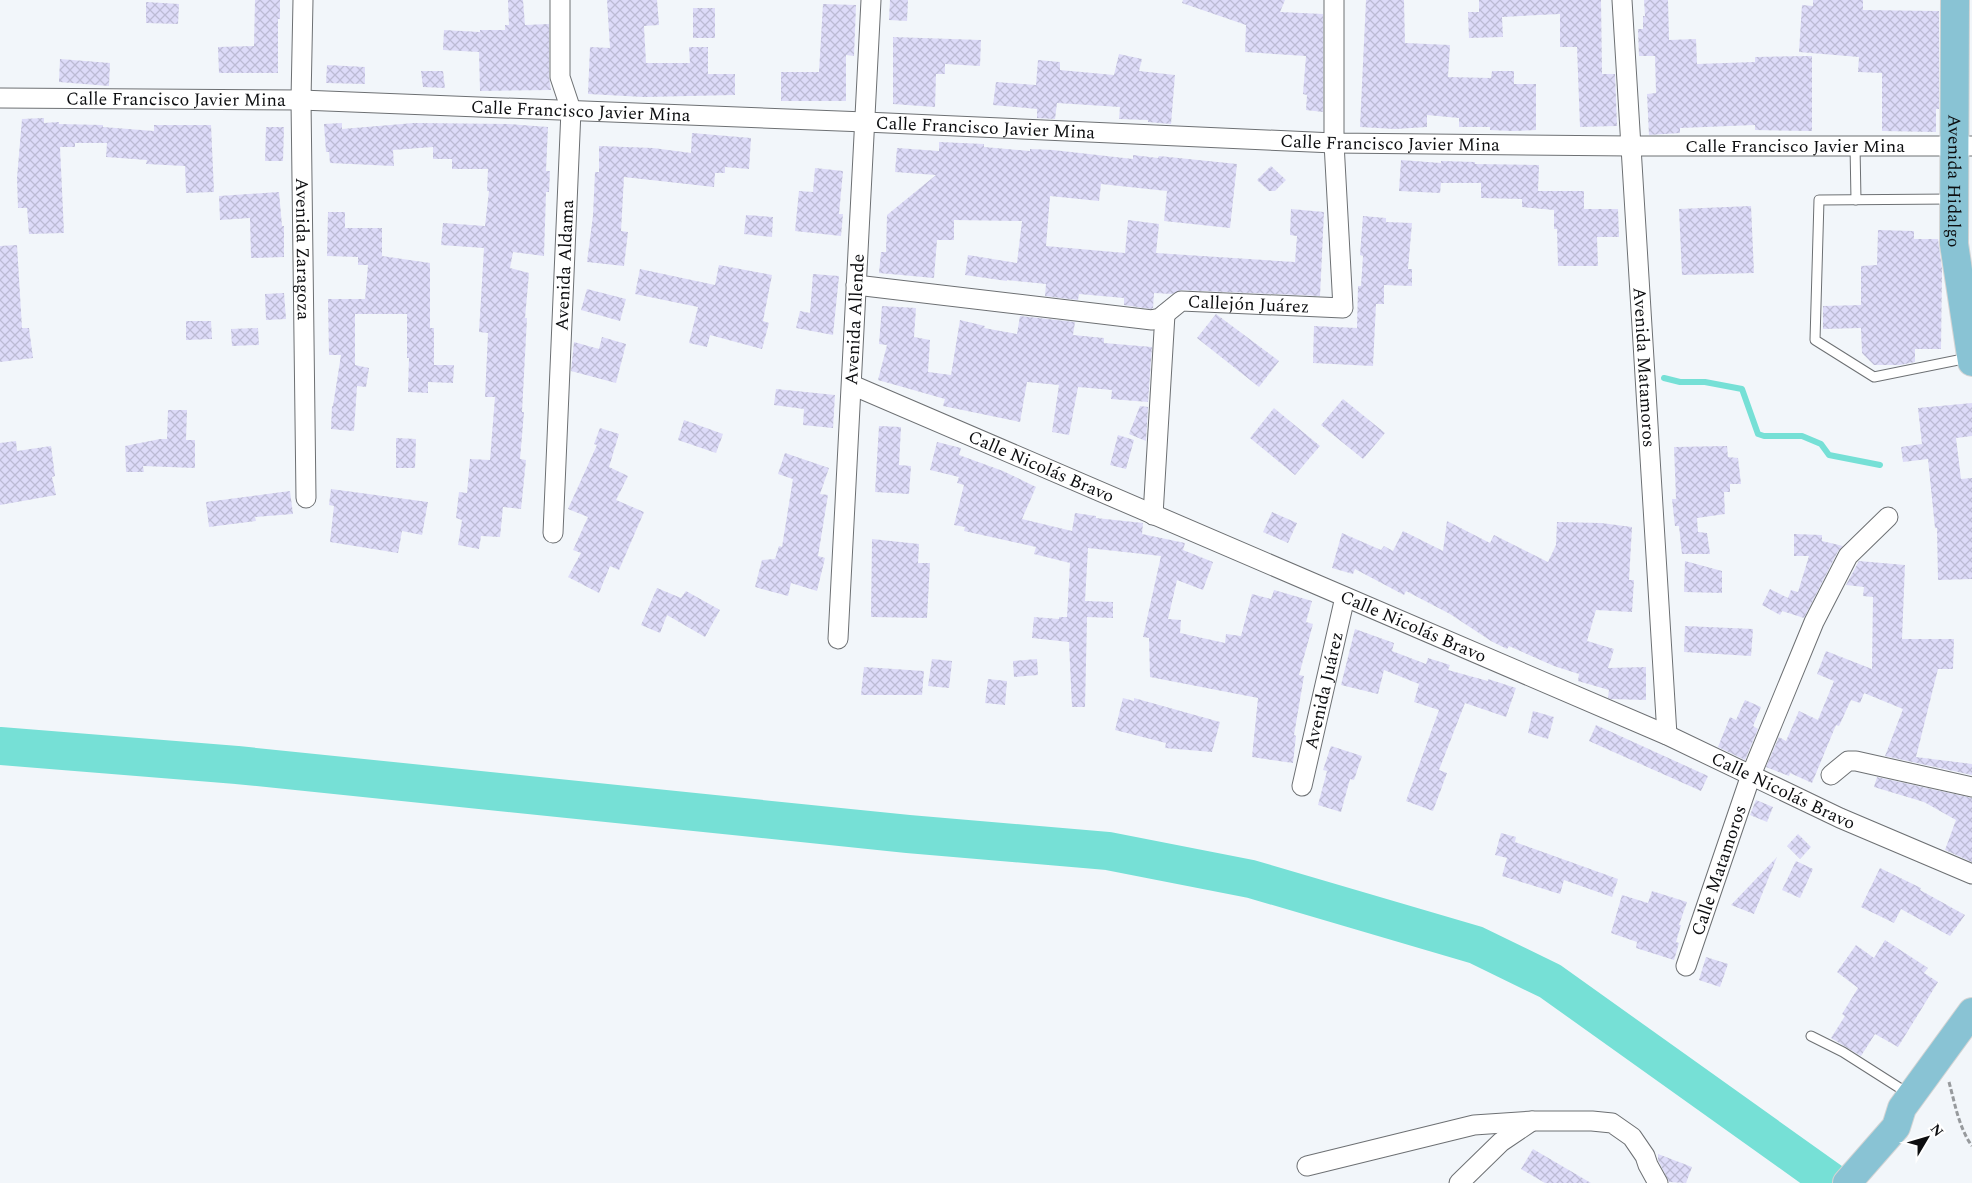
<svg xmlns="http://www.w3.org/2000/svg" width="1972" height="1183" font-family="Spectral,serif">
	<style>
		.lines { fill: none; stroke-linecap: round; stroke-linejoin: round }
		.stream { stroke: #76e0d6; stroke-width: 6 }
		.river { stroke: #76e0d6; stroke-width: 38 }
		.building { fill: url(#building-cross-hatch) }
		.lane-casing { stroke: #6d7073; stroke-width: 11 }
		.street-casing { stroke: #6d7073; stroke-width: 21 }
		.primary-casing { stroke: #d3d4d4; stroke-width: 30 }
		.path { stroke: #979a9d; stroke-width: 3; stroke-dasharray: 5 2.5; stroke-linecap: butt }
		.lane { stroke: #fff; stroke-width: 9 }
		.street { stroke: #fff; stroke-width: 19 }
		.primary { stroke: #89c3d4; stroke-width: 28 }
		.labels { text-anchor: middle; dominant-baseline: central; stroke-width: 4.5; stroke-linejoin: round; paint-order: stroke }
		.street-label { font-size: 18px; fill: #0d0e10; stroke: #fff }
	</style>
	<defs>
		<pattern id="building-cross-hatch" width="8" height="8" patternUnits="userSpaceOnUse" patternTransform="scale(1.25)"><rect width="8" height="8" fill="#dddbf8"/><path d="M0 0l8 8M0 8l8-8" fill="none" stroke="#bcbbd4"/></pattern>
	</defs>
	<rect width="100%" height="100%" fill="#f2f6fa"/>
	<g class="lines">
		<path class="stream" d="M1664 378 1680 382H1705L1742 389 1758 434 1764 436H1802L1821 444 1829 455 1880 465"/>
		<path class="river" d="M0 746 237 765 908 834 1108 851 1251 879 1476 945 1550 981 1833 1183"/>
	</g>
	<g class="building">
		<path d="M255 0H280V19H278V73H219L218 47 254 46Z"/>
		<path d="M508 0H523L525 25 549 24V77L551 90 480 91 479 52 443 50 444 30 480 32V30H505V25H509Z"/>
		<path d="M607 0H657L659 25 644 26 646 63H690L689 47H708V74H735V95L644 97 588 94 590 47 610 48Z"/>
		<path d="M890 0H908L907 21 889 20Z"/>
		<path d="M1183 0H1285L1280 12 1323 14V112L1306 110 1307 95 1303 94 1306 56 1245 52 1246 25 1182 3Z"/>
		<path d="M1366 0H1404L1405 43 1450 45 1448 77 1491 78 1492 71H1514V84H1536V130L1513 131 1490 130V127H1459V118L1427 115V127L1395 129 1360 127Z"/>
		<path d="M1479 0H1601L1602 74H1615L1617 126 1580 127 1577 47H1560V14L1502 17 1503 37 1469 38 1468 12H1479Z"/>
		<path d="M1644 0H1668L1669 40 1696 39 1697 64 1755 62V57L1812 56V131L1755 130V125L1680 128V133L1649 135 1647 94 1656 93 1655 56H1639L1638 29H1643V16H1645Z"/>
		<path d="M1813 0H1863V10L1939 11V109H1936V132L1882 131V73L1858 72 1859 57 1799 52 1802 5 1813 6Z"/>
		<path d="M146 2 179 4 178 24 146 23Z"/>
		<path d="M823 4 856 5 854 56 846 55V101H781V72H819Z"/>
		<rect x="693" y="8" width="22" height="30"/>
		<path d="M893 37 981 40 980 66 945 64V74H936L935 107 893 104Z"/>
		<path d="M1119 54 1142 59 1139 71 1175 75 1171 124 1148 122V120L1119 119 1120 107 1057 103 1055 119 1037 118V109L993 105 996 82 1036 85 1038 60 1060 62V70L1114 75Z"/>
		<path d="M60 59 110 63 109 86 59 82Z"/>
		<path d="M327 65 365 67V84L326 83Z"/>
		<path d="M421 71H443L445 88 423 87Z"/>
		<path d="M44 118V123L59 122V124L103 125V127L154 131V125H211L214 192 186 193 185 166 146 164 147 160 106 157 107 143H75V147H60L64 233 29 234 27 208H18L17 178 22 119Z"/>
		<path d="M342 123V129L414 123 509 124 548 127 546 171H550L549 192H546L544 256 513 252 510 268 529 273 525 318H527L522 412H524L520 459 526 460 521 509 503 507 500 537 481 536 479 549 458 545 462 520 456 518 459 492 467 493 470 459 490 460 495 397H485L488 333 479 332 484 248 441 245 443 223 485 226 489 191H487L488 169H452V159H433V147L393 150 394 166 330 163 329 152H326L324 124Z"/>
		<path d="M266 127H284L283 161H265Z"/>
		<path d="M692 133 751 138 749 169 725 167V173H715L714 187 624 177 621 231 628 232 624 266 587 262 593 216 595 172H599V146L653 148 691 153Z"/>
		<path d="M939 142 984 144V147L1030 151V149L1053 150 1133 159V155L1158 158 1159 156 1237 164 1230 228 1164 221 1167 191 1101 184 1099 201 1050 196 1046 246 1125 253 1128 220 1159 224 1156 253 1295 262 1297 236 1290 235 1291 209 1324 212 1320 296 1181 290 1172 294 1154 293 1153 308 1151 309 1124 305V298L1079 294 1078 300 1045 296 1046 284 1007 280V281L965 275 968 255 1017 263 1022 221 954 220V240H937L934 278 879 273 881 252H886L887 215 936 175 895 172 897 148 939 151Z"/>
		<path d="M1401 160 1441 163V161L1475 162V164L1539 165 1538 191H1584V209H1618L1619 237H1597L1598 266H1558L1557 229H1554V210L1522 207V199L1481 198V183H1441L1440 193 1399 191Z"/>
		<path d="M1271 166 1286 180 1275 191H1269L1257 180Z"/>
		<path d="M815 168 843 171 839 214H843L841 236 795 231 799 191 813 192Z"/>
		<path d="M279 192 282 226H284V257L251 258 250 218 220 220 219 196Z"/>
		<path d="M1751 206 1754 273 1682 275 1679 209Z"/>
		<path d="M328 212H345V228H382V256L430 263V328H434V365H454L453 383 428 382V393L408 392 409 358H407V314H355V365L369 368 366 387 357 386 354 431 331 429 332 406H333L341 355H329L328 299H365L368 265H358V257L327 256Z"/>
		<path d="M746 215 773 217 772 237 744 234Z"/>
		<path d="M1363 216 1386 218V222L1412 223 1408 269H1412V286L1384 285V304H1376L1373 366 1313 363 1314 326 1357 328 1358 286H1361L1363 256 1360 255Z"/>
		<path d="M1878 230 1914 231V239H1938L1942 269 1941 349H1915V362L1900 365H1874L1862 353 1861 328 1823 329V306L1861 305V266L1877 265Z"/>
		<path d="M17 245 22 328H29L33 358 0 362V246Z"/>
		<path d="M719 265 772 275 763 321 769 323 762 349 710 335 707 347 689 343 698 307 635 294 640 269 715 285Z"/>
		<path d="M813 274 839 276 833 335 796 328 800 311 810 313Z"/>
		<path d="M587 289 626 299 620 321 581 310Z"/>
		<path d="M284 293 286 319 266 320 265 294Z"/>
		<path d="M882 306 916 308 914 337 930 340 928 372 951 375 960 320 985 326 984 328 1017 334 1020 316 1075 322 1073 335 1104 338V343L1152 347 1148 402 1111 399 1112 390 1078 387 1069 435 1052 432 1059 385 1027 382 1020 422 943 406 945 399 878 380 887 345 879 344Z"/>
		<path d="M1216 314 1279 361 1259 387 1197 338Z"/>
		<path d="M186 321H211L212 339 186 340Z"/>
		<path d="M258 328 259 345 232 346 231 329Z"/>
		<path d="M602 337 626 344 616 383 571 371 574 342 599 349Z"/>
		<path d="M776 389 835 395 833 428 803 425 804 409 774 405Z"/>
		<path d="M1343 399 1385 433 1363 459 1321 425Z"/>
		<path d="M1972 403V436L1956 438 1961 479 1972 478V579L1938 580 1937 528H1935L1928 459 1903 462 1901 447 1922 444 1918 408Z"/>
		<path d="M1140 406 1148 407 1146 441 1129 434Z"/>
		<path d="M1274 408 1320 446 1295 475 1250 438Z"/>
		<path d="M168 410H187L186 440H195V468L143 466 144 472H126L125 446 160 439H167Z"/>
		<path d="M684 420 723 434 716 453 678 440Z"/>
		<path d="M879 426 901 427 899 465 911 466 909 494 875 492Z"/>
		<path d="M600 428 619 434 609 467 628 476 616 500 644 512 619 570 610 566 599 593 568 577 581 553 573 550 588 517 568 509 597 445 594 444Z"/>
		<path d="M1118 435 1134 440 1126 469 1110 465Z"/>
		<path d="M396 438 416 439 415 468H396Z"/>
		<path d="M16 441 17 451 51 446 55 476 52 477 56 495 0 505V443Z"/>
		<path d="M937 442 961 448 959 455 1003 471 1036 487 1022 519 1072 531 1075 513 1096 516V518L1143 523 1142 534 1185 543 1183 550 1213 562 1203 590 1177 580 1168 619 1181 620 1180 633 1225 643 1226 634 1241 636 1252 594 1271 599 1274 590 1312 601 1306 622 1313 624 1299 675 1304 676 1294 735 1296 736 1293 763 1252 757 1258 698 1150 677 1149 638 1143 637 1161 556 1088 548 1085 601 1113 602V618L1087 617 1085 707H1072L1069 642 1032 638 1034 617 1059 619V617H1067L1070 563 1034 554 1036 547 964 531 965 527 954 525 964 485 957 483 959 477 930 470Z"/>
		<path d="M1727 446 1728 457 1738 458 1741 484H1730V492H1724L1725 514 1697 518 1698 532 1707 533 1710 554H1682L1679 526H1675L1672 499H1676L1674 447Z"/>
		<path d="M785 453 829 468 820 494 828 495 818 556 825 558 817 591 791 583 788 596 755 587 762 560 775 559 779 546 782 547 793 479 778 474Z"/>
		<path d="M331 489 428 502 422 535 402 531 398 553 330 542 334 506 329 505Z"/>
		<path d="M290 491 293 514 255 517 256 521 209 527 206 502Z"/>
		<path d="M1272 512 1297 523 1288 543 1263 532Z"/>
		<path d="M1447 521 1490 543 1494 535 1548 562 1556 545 1557 522 1601 523 1632 527 1629 580H1634L1632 612 1596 610 1587 641 1614 649 1608 668 1646 667V700L1611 699 1608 698 1609 690 1578 681 1579 674 1554 666 1509 646 1507 649 1491 641 1450 614 1406 591 1404 595 1355 569 1353 574 1332 568 1342 533 1381 550 1384 546 1393 551 1403 531 1443 551Z"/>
		<path d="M1794 534 1822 535V541L1843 546 1838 551 1804 618 1782 611 1780 615 1762 605 1770 589 1788 598 1791 590 1798 592 1809 556H1794Z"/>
		<path d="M872 539 919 544 918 563H930L927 618 871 617Z"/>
		<path d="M1685 561 1722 571V593L1684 592Z"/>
		<path d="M1859 561 1905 565 1902 639H1954L1953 669H1938L1916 757 1972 764V775L1885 756 1903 709 1864 693 1860 703 1851 700 1839 726 1836 725 1812 783 1790 773 1789 776 1766 767 1779 737 1786 741 1799 711 1818 720 1834 681 1817 674 1826 651 1872 669 1873 597 1863 596 1864 587 1846 585Z"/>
		<path d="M657 588 681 598 686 591 720 610 705 637 667 615 660 633 641 625Z"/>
		<path d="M1685 626 1753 629 1751 656 1684 652Z"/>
		<path d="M1355 629 1394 643 1392 651 1426 664 1428 658 1450 665 1448 670 1488 681V679L1516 688 1506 717 1465 703 1439 770 1447 773 1433 811 1406 801 1439 710 1414 702 1419 684 1384 670 1378 694 1341 685Z"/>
		<path d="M932 659 952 661 949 688 928 686Z"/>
		<path d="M1037 659 1038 675 1014 677 1013 661Z"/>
		<path d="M864 667 924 671 922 695H861Z"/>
		<path d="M988 679 1007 681 1005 705 985 703Z"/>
		<path d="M1123 698 1134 701V698L1220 722 1212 752 1165 748 1166 743 1115 730Z"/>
		<path d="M1745 700 1761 707 1753 726 1758 729 1745 760 1718 747 1730 717 1736 720Z"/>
		<path d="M1533 711 1554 717 1548 739 1528 733Z"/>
		<path d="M1596 725 1708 776 1701 791 1589 741Z"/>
		<path d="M1331 746 1362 756 1354 780 1350 779 1341 812 1318 805 1327 771 1323 770Z"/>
		<path d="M1877 777 1972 798V862L1945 850 1956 820 1924 802 1874 787Z"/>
		<path d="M1756 800 1773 807 1767 822 1750 815Z"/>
		<path d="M1501 833 1516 837 1515 842 1618 879 1612 897 1564 880 1560 894 1502 876 1507 858 1495 855Z"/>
		<path d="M1798 834 1811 847 1800 859 1787 846Z"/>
		<path d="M1777 857 1754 914 1731 905Z"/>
		<path d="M1796 861 1813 869 1800 898 1782 890Z"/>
		<path d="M1880 868 1921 888 1920 890 1965 915 1950 936 1901 909 1894 923 1861 907Z"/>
		<path d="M1652 891 1687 902 1679 925H1681L1676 942 1679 943 1674 960 1636 948 1637 942 1611 933 1622 895 1648 903Z"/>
		<path d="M1885 940 1928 968 1924 973 1938 982 1898 1047 1875 1034 1861 1056 1831 1038 1845 1016 1842 1014 1858 988 1837 972 1856 945 1874 958Z"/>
		<path d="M1706 957 1728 964 1720 987 1699 980Z"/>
		<path d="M1533 1149 1591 1183H1545L1521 1169Z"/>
		<path d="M1658 1154 1692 1167 1686 1183 1669 1182 1658 1160Z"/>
	</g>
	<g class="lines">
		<g class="lane-casing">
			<g id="lane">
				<path d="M1855 146 1856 200"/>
				<path d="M1952 199 1819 200 1815 340 1874 377 1968 358"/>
				<path d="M1811 1036 1843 1052 1909 1094"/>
			</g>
		</g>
		<g class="street-casing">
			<g id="street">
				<path id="s1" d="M303 0 301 100 306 498"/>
				<path id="s2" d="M1622 0 1667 735"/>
				<path id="s3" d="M0 98 301 100 865 122 1334 143 1630 146H1972"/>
				<path id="s4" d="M856 285 1152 320 1160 318 1181 301 1343 308 1334 143V0"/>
				<path id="s5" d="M852 385 1667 735 1840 818 1972 874"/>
				<path d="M1153 515 1165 314"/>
				<path id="s6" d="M553 533 571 110 560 77V0"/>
				<path id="s7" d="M838 639 871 0"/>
				<path d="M1831 775 1848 761H1856L1972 787"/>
				<path id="s8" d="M1302 786 1345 597"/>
				<path id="s9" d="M1686 966 1751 775 1814 622 1848 556 1888 517"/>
				<path d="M1307 1166 1474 1125 1533 1121H1592L1612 1123 1632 1137 1645 1156 1648 1165 1658 1183"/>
				<path d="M1459 1183 1501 1142 1532 1121"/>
			</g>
		</g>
		<g class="primary-casing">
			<g id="primary">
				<path id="s10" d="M1955 0 1954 244 1972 362"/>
				<path d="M1847 1183 1896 1127 1902 1108 1972 1012"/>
			</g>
		</g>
		<path class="path" d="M1949 1082C1955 1104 1959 1128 1972 1146"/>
		<use href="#lane" class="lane"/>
		<use href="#street" class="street"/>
		<use href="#primary" class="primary"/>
	</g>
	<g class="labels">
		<g class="street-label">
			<text stroke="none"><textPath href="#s3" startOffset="176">Calle Francisco Javier Mina</textPath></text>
			<text stroke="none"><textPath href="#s3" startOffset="581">Calle Francisco Javier Mina</textPath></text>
			<text stroke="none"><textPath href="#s3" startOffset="986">Calle Francisco Javier Mina</textPath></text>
			<text stroke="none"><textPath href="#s3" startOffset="1391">Calle Francisco Javier Mina</textPath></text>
			<text stroke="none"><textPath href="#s3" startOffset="1796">Calle Francisco Javier Mina</textPath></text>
			<text stroke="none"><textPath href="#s10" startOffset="181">Avenida Hidalgo</textPath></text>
			<text stroke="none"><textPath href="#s1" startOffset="249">Avenida Zaragoza</textPath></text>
			<text stroke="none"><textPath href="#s6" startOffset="268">Avenida Aldama</textPath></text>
			<text stroke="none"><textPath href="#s4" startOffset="401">Callejón Juárez</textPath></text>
			<text stroke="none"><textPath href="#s7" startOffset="320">Avenida Allende</textPath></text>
			<text stroke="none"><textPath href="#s2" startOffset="368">Avenida Matamoros</textPath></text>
			<text stroke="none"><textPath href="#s5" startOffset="206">Calle Nicolás Bravo</textPath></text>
			<text stroke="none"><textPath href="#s5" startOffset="611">Calle Nicolás Bravo</textPath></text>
			<text stroke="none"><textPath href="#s8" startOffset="98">Avenida Juárez</textPath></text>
			<text stroke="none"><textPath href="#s5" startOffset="1016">Calle Nicolás Bravo</textPath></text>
			<text stroke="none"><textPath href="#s9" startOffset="101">Calle Matamoros</textPath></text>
		</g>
	</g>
	<g transform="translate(1927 1138) rotate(52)" stroke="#ffffff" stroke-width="4" paint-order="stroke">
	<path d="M0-4L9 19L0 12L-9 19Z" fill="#0d0e10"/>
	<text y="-8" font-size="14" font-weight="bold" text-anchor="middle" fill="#0d0e10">N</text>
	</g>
</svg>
